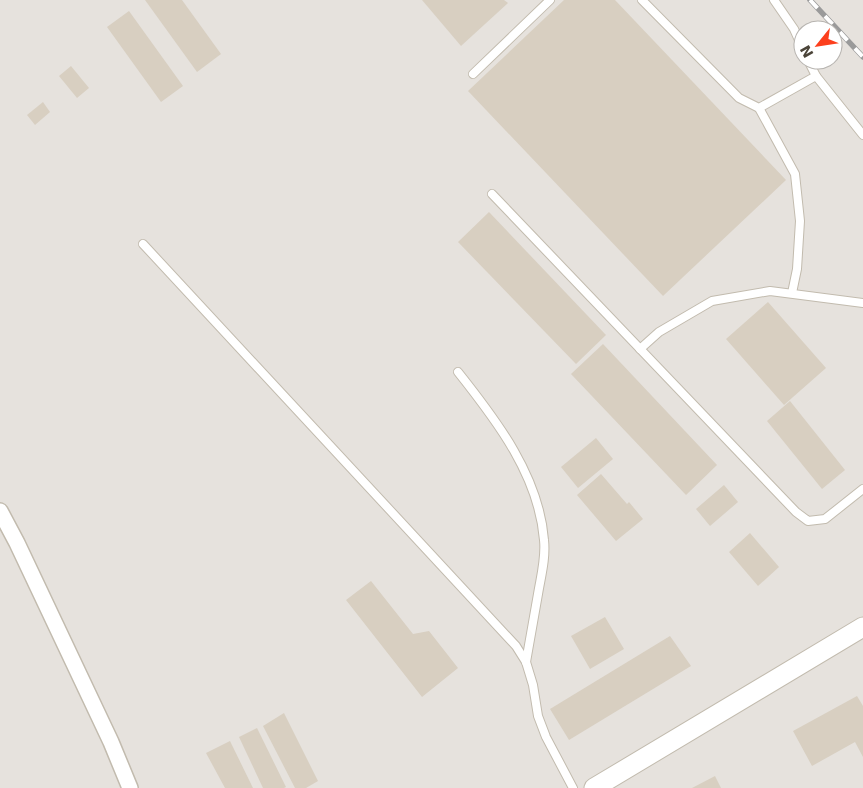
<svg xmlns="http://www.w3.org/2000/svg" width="863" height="788" font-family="'DejaVu Sans',sans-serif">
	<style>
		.industrial { fill: #e6e2dd; fill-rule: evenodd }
		.building { fill: #d8cfc1 }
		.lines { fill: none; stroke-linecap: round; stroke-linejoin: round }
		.service-casing { stroke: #c2bbae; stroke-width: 10 }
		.minor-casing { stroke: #c2bbae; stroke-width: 18 }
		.tertiary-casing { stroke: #c2bbae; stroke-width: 21 }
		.service { stroke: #fff; stroke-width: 8 }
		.minor { stroke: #fff; stroke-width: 15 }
		.tertiary { stroke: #fff; stroke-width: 19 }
		.rail-casing { stroke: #9a9a9a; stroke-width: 5.5 }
		.rail { stroke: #fff; stroke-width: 4; stroke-dasharray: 11; stroke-linecap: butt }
	</style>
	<rect width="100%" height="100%" fill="#f6f3ec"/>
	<path class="industrial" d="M0 0H863V788H0ZM803 30H833V60H803Z"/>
	<g class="building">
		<path d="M145 0H182L221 54 197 72Z"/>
		<path d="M422 0H504L508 3 461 46Z"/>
		<path d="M564 0H615L786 180 663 296 468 91Z"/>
		<path d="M129 11 183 86 161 102 107 27Z"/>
		<path d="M71 66 89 88 77 98 59 76Z"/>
		<path d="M43 102 50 112 35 125 27 115Z"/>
		<path d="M489 212 606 335 576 364 458 242Z"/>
		<path d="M768 302 826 368 784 405 726 339Z"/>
		<path d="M603 344 717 465 686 495 571 374Z"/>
		<path d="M790 401 845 470 822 489 767 421Z"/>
		<path d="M596 438 613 459 578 488 561 467Z"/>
		<path d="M601 474 627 504 629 502 643 519 616 541 577 495Z"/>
		<path d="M724 485 738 502 710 526 696 509Z"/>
		<path d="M750 533 779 567 758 586 729 552Z"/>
		<path d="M371 581 413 634 429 631 458 668 422 697 346 600Z"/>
		<path d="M605 617 624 649 590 669 571 636Z"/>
		<path d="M670 636 691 666 569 740 550 709Z"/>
		<path d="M857 696 863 706V757L855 742 812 766 793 731Z"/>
		<path d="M284 713 318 781 306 788H295L263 726Z"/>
		<path d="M257 728 286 787 284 788H263L239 737Z"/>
		<path d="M230 741 253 788H225L206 753Z"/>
		<path d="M715 776 721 788H692Z"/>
	</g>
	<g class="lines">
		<g class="service-casing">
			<g id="service">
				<path d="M642 0 739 98 759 108 816 76"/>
				<path d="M774 0 794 29 803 49"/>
				<path d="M808 60 816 76 863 135"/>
				<path d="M473 74 550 0"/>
				<path d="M759 108 795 174 800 221 797 269 792 293"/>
				<path d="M492 194 796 512 808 521 825 519 863 489"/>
				<path d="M143 244 516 646 526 662 533 685 538 716 546 737 573 788"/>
				<path d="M640 349 659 332 712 301 770 291 863 303"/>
				<path d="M458 372C497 421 539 476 544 540 546 558 541 576 538 594 534 616 530 639 526 662"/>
			</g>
		</g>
		<g class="minor-casing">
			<path id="minor" d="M0 511 17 543 111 742 130 788"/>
		</g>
		<g class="tertiary-casing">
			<path id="tertiary" d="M594 788 863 627"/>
		</g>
		<use href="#service" class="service"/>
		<use href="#minor" class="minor"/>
		<use href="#tertiary" class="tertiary"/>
		<g class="rail-casing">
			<path id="rail" d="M810 0 863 57"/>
		</g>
		<use href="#rail" class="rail"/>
	</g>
	<g transform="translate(818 45) rotate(240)"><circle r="24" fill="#ffffff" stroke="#b7b4b0"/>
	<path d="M0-4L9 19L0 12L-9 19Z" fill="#fc3f1d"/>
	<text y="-8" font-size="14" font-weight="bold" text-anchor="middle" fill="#4b4439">N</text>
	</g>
</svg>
